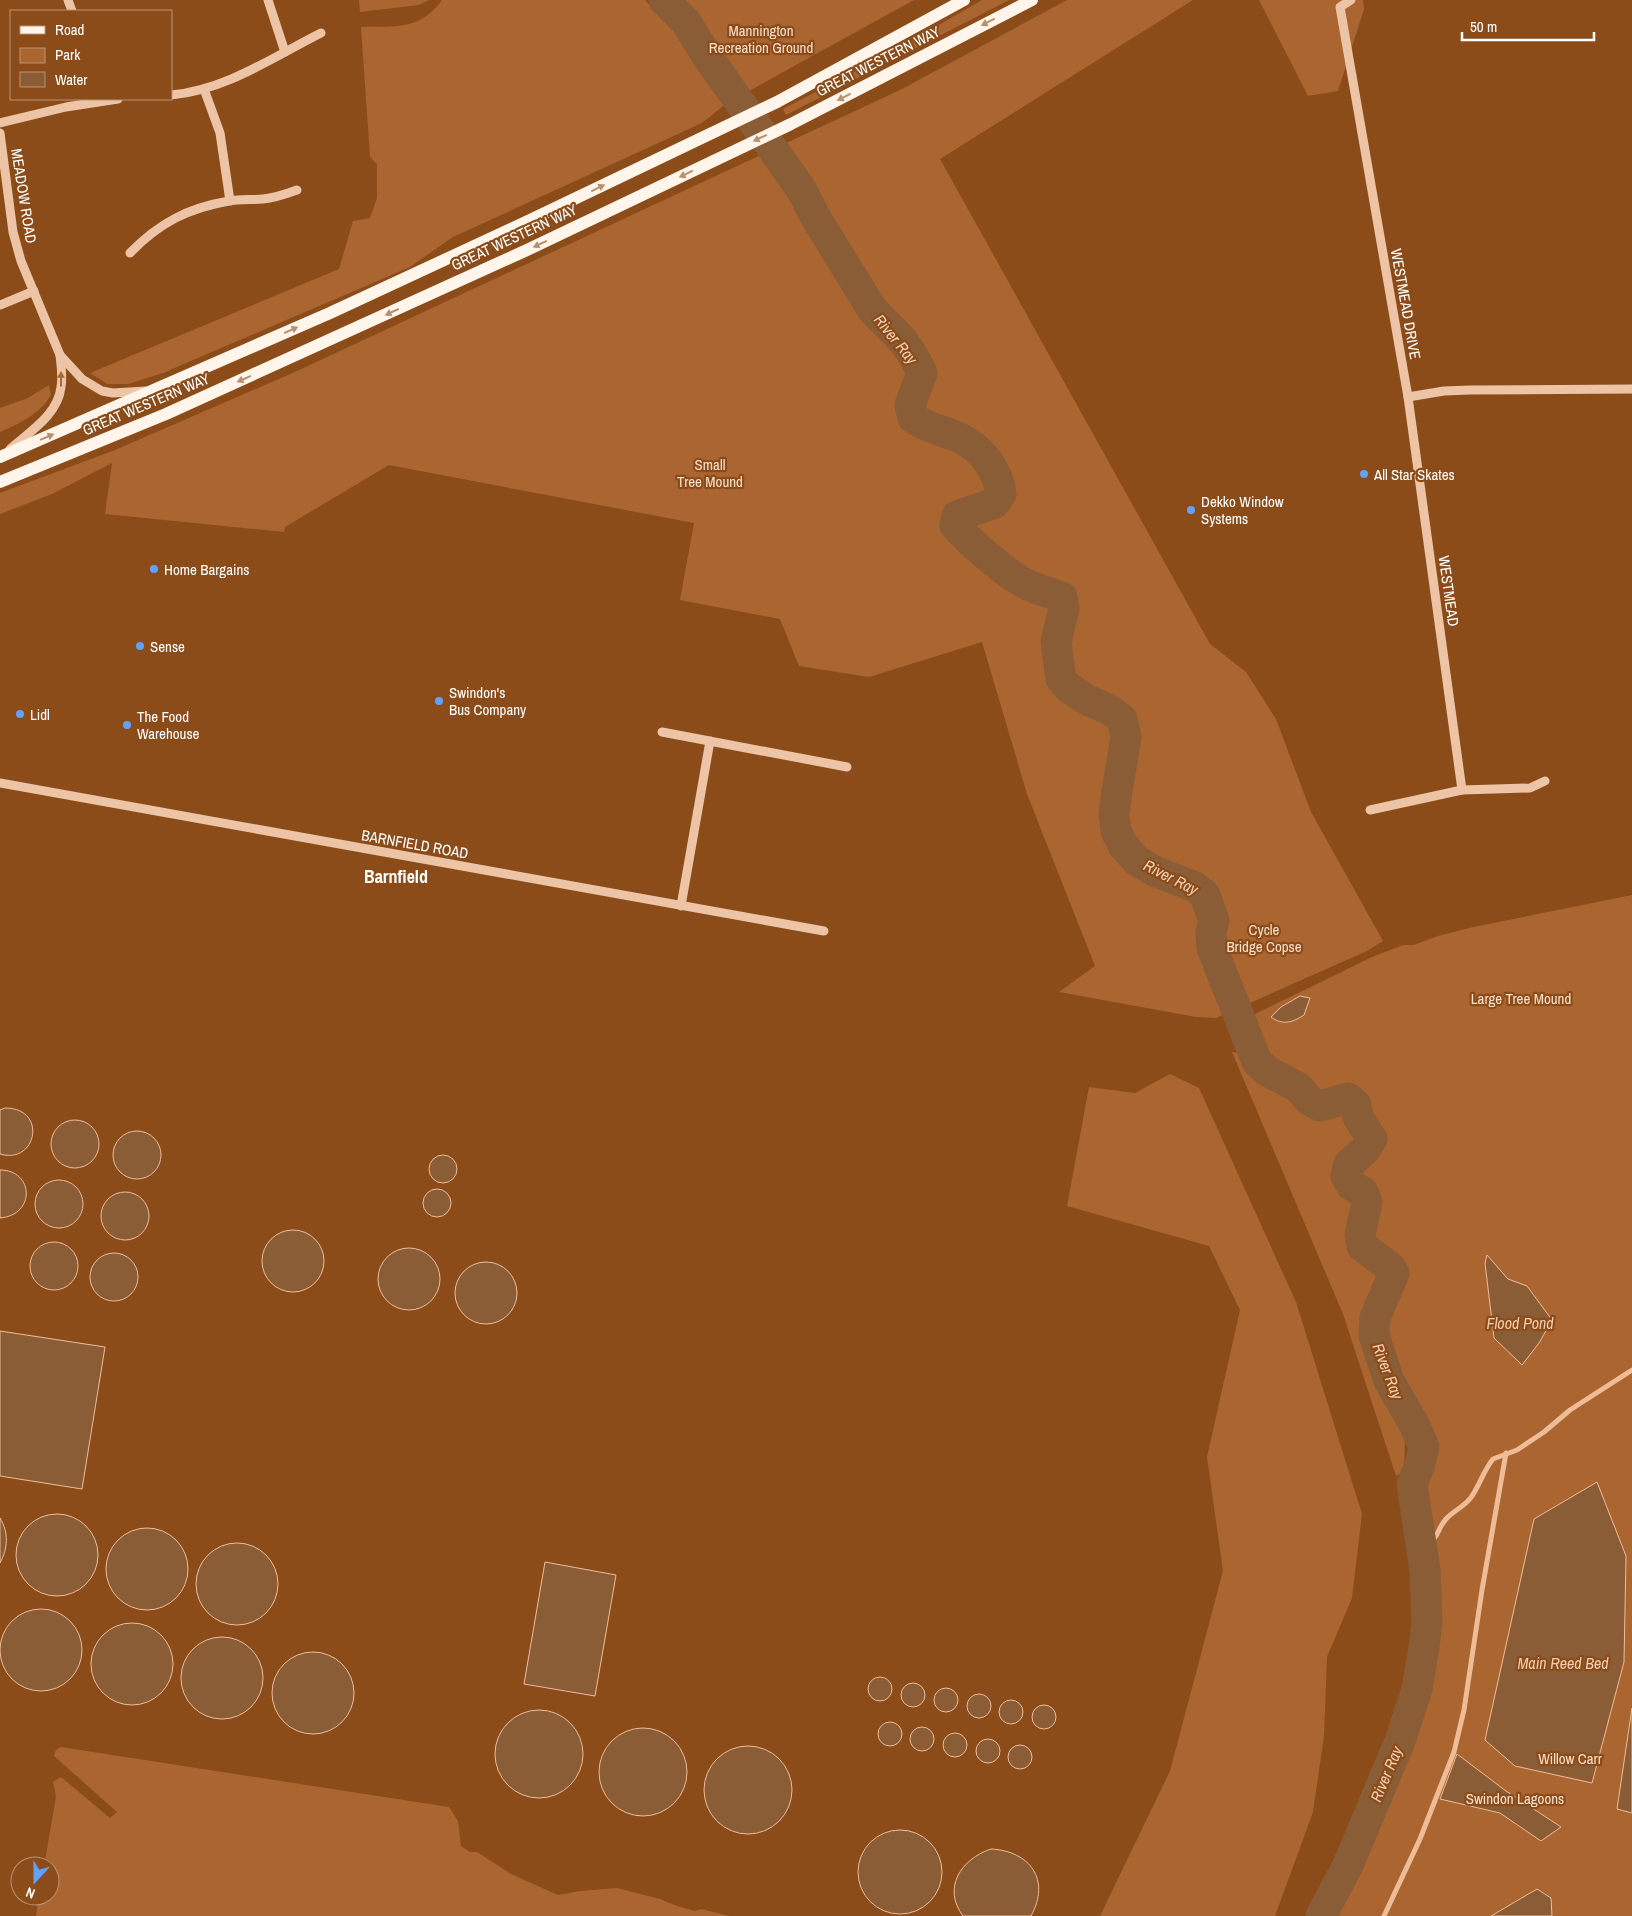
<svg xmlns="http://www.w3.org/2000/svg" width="1632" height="1916" font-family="'Archivo Narrow',sans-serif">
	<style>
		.green { fill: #ab6530 }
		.water { fill: #8a5d37; stroke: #efbc98 }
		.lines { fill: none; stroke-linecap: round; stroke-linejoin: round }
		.stream { stroke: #efbc98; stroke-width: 5 }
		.river { stroke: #8a5d37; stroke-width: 31 }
		.minor { stroke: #edc4a5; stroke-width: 9 }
		.major { stroke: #fff5eb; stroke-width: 12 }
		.oneway { fill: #b9906e }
		.oneway2 { fill: #a46a3d }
		.poi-dot { fill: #61a2ff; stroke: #8b4c1a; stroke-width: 2 }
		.labels { text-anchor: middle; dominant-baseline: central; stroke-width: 4.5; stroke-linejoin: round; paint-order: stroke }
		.park-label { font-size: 15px; fill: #fadfcb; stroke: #8b4c1a }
		.street-label { font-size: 15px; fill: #fff; stroke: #8b4c1a }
		.poi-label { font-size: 15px; fill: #fff; stroke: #8b4c1a; text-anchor: start }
		.water-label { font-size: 16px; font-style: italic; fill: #f4cdb1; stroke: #8b4c1a }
		.quarter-label { font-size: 18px; font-weight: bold; fill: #fff; stroke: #8b4c1a }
	</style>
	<rect width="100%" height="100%" fill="#8b4c1a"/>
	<g class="green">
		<path d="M359 0H429L419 5 360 12Z"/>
		<path d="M442 0H645L704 64 728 97 722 107 702 123 453 237 410 267 163 373 128 384H107L90 373 339 269 353 221 370 218 377 198V164L370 157 361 27C396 26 419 31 442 0Z"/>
		<path d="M685 0H914L749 91Z"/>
		<path d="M982 0H1009L786 115 783 109 885 56Z"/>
		<path d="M1067 0H1193L940 159 1210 644 1246 672 1276 719 1311 812 1383 941 1367 951 1216 1018 1196 1017 1059 992 1095 966 1027 794 982 642 869 677 799 666 780 619 680 600 694 523 389 465 285 527 284 532 105 514 112 463 52 494 0 514V493L115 450 297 371 900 90Z"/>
		<path d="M1259 0H1363L1364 9 1338 91 1308 96Z"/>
		<path d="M49 385 51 395C39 415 20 423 0 432V408L28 398Z"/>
		<path d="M1632 895V1916H1334L1387 1804 1418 1727 1426 1687 1438 1592 1437 1554 1427 1537 1417 1485 1426 1456 1427 1444 1418 1422 1389 1371 1380 1341 1379 1328 1381 1314 1397 1277 1396 1263 1385 1252 1367 1244C1360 1224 1384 1192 1355 1181 1349 1162 1370 1154 1376 1138L1363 1117 1360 1102C1335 1083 1338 1103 1318 1101L1307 1088 1265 1063 1257 1052 1243 1020 1372 957 1403 945H1414L1438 936 1469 928Z"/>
		<path d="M1232 1052 1239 1053 1301 1101 1319 1110 1345 1111 1351 1117 1356 1136 1336 1169 1342 1182 1353 1199 1350 1219 1353 1250 1370 1265 1383 1270 1388 1275 1370 1317 1368 1338 1389 1405 1405 1440 1404 1471 1396 1476 1343 1314Z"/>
		<path d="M1170 1074 1199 1088 1296 1302 1362 1514 1352 1598 1327 1657 1324 1736 1313 1812 1275 1916H1100L1170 1771 1223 1571 1207 1457 1240 1310 1209 1246 1067 1206 1089 1087 1135 1093Z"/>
		<path d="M61 1747 449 1807 458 1821 461 1846 470 1852H477L511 1874 558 1895 580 1891 617 1888 660 1899 677 1906 695 1911 701 1909 729 1916H36L39 1896H50V1866H44L56 1797 53 1782 61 1777 110 1818 117 1812 54 1756 56 1750Z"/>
	</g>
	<g class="water">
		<path d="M1300 996 1310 998 1304 1015C1293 1022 1283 1026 1271 1017L1281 1007Z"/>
		<path d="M5 1108C48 1108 37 1165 0 1154V1110Z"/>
		<circle cx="75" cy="1144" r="24"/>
		<circle cx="137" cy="1155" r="24"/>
		<circle cx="443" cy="1169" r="14"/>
		<path d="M0 1170C34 1170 36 1215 0 1218Z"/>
		<circle cx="59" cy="1204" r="24"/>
		<circle cx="437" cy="1203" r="14"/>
		<circle cx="125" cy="1216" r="24"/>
		<circle cx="293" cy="1261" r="31"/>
		<circle cx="54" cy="1266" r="24"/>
		<circle cx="409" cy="1279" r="31"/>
		<circle cx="114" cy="1277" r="24"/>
		<path d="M1487 1255 1508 1279 1527 1286 1552 1320 1539 1343 1522 1365 1494 1338 1485 1263Z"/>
		<circle cx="486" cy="1293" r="31"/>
		<path d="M0 1331 105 1347 82 1489 0 1476Z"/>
		<path d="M1597 1482 1626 1556 1624 1662 1592 1783 1515 1766 1485 1740 1534 1519Z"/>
		<circle cx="57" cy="1555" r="41"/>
		<path d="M0 1518C9 1533 8 1548 0 1563Z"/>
		<circle cx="147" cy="1569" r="41"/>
		<circle cx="237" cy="1584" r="41"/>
		<path d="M545 1562 616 1575 595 1696 524 1684Z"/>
		<circle cx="41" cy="1650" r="41"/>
		<circle cx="132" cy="1664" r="41"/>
		<circle cx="222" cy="1678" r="41"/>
		<circle cx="313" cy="1693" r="41"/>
		<circle cx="880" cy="1689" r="12"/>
		<circle cx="913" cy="1695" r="12"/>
		<circle cx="946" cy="1700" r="12"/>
		<circle cx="979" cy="1706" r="12"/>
		<circle cx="1011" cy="1712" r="12"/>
		<circle cx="1044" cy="1717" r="12"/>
		<path d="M1632 1708V1813L1617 1809Z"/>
		<circle cx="539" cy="1754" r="44"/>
		<circle cx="890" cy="1734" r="12"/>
		<circle cx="922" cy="1739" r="12"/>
		<circle cx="643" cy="1772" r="44"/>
		<circle cx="955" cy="1745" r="12"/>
		<circle cx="988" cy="1751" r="12"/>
		<circle cx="1020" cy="1757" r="12"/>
		<circle cx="748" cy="1790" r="44"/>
		<path d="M1457 1754 1506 1791 1561 1827 1541 1841 1500 1813 1440 1799Z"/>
		<circle cx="900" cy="1872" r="42"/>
		<path d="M991 1849C1030 1851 1051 1880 1031 1916H963C942 1888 961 1859 991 1849Z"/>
		<path d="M1537 1889 1551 1898 1552 1916H1491Z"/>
	</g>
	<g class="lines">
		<g class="stream">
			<path d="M1421 1545C1442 1538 1434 1533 1446 1519 1454 1510 1466 1506 1472 1496 1480 1484 1484 1470 1493 1459L1517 1450 1544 1432 1570 1410 1632 1370"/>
			<path d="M1384 1916 1420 1839 1454 1752 1464 1710 1482 1590 1506 1453"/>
		</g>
		<path class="river" d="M664 0 686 22 709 59 801 189 816 218 872 309C882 321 894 330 903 341 911 351 917 362 922 373L910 405 913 418C928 429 946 431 962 439 983 450 998 471 1001 494L995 503 957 516 955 525C968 541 1010 577 1028 585 1039 590 1051 593 1062 597L1064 608 1056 642 1061 679 1069 688 1087 700 1108 709 1122 719 1126 737 1117 791 1114 815 1116 831 1123 845 1136 860 1154 871 1195 887 1205 895 1214 921 1211 932 1212 948 1257 1062 1269 1072 1299 1088 1310 1101 1320 1106 1348 1098 1356 1105 1358 1117 1372 1139 1364 1151 1349 1164 1346 1176 1351 1185 1363 1192 1367 1202 1360 1235 1362 1246 1390 1267 1394 1273 1375 1318 1374 1335 1389 1381 1414 1424 1424 1447 1420 1464 1412 1484 1425 1570 1427 1622 1424 1647 1417 1689 1400 1741 1348 1865 1321 1916"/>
		<g class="minor">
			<path d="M68 0 72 11"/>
			<path d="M268 0 285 52"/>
			<path d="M1351 0 1340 7 1408 397 1444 391 1470 390 1632 389"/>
			<path d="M204 89 220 133 230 201"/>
			<path d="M171 95C226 90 273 57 321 33"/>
			<path d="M0 123 66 107 118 99"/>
			<path d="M0 133 13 232 21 261 60 355 82 379 102 391 113 393 146 391"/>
			<path d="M130 253C159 223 188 208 229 201 240 199 252 200 263 199 275 198 286 194 297 190"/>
			<path d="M0 305 34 291"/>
			<path d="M1408 397 1462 790 1530 788 1545 781"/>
			<path d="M10 449C29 432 58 415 61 387 63 377 61 366 60 355"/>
			<path d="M662 732 847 767"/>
			<path d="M0 783 824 931"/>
			<path d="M1370 810 1462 790"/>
			<path d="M681 906 710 741"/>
		</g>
		<g class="major">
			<path d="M0 457 330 313 526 222 777 102 964 0"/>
			<path d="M0 482 166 414 527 250 791 124 1032 0"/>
		</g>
	</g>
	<defs><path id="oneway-solid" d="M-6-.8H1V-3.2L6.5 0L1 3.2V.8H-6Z" transform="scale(1.25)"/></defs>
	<g class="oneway">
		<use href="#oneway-solid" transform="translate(988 22) rotate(153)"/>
		<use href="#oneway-solid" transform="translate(844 97) rotate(153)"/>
		<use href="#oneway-solid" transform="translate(760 138) rotate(155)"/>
		<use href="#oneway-solid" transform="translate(686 174) rotate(154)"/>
		<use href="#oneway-solid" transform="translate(598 188) rotate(-26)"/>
		<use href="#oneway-solid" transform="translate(540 244) rotate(155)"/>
		<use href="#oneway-solid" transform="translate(392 312) rotate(155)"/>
		<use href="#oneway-solid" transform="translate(291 330) rotate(-24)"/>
		<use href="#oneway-solid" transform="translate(244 379) rotate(156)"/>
		<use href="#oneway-solid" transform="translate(47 437) rotate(-23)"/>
	</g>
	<use class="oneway2" href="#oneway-solid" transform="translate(61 379) rotate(-90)"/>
	<g class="poi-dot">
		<circle cx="1364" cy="474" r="5"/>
		<circle cx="1191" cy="510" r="5"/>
		<circle cx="154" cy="569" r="5"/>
		<circle cx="140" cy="646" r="5"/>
		<circle cx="439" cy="701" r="5"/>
		<circle cx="20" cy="714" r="5"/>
		<circle cx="127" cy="725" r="5"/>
	</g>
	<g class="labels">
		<g class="park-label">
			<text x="761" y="30">Mannington<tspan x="761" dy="17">Recreation Ground</tspan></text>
			<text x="710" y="464">Small<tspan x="710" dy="17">Tree Mound</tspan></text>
			<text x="1264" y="929">Cycle<tspan x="1264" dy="17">Bridge Copse</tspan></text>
			<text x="1521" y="998">Large Tree Mound</text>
			<text x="1570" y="1758">Willow Carr</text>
			<text x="1515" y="1798">Swindon Lagoons</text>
		</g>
		<g class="street-label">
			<text transform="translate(878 61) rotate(-27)">GREAT WESTERN WAY</text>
			<text transform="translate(24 196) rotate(81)">MEADOW ROAD</text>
			<text transform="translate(514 237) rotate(-25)">GREAT WESTERN WAY</text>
			<text transform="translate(1406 304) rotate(80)">WESTMEAD DRIVE</text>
			<text transform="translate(146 404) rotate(-23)">GREAT WESTERN WAY</text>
			<text transform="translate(1449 591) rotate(82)">WESTMEAD</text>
			<text transform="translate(415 844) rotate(10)">BARNFIELD ROAD</text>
		</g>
		<g class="poi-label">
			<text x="1374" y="474">All Star Skates</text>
			<text x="1201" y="501">Dekko Window<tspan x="1201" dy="17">Systems</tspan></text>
			<text x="164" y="569">Home Bargains</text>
			<text x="150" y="646">Sense</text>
			<text x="449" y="692">Swindon's<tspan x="449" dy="17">Bus Company</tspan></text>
			<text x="30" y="714">Lidl</text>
			<text x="137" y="716">The Food<tspan x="137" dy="17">Warehouse</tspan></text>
		</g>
		<g class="water-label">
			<text transform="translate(896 339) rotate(51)">River Ray</text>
			<text transform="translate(1171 877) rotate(27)">River Ray</text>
			<text x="1520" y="1323">Flood Pond</text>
			<text transform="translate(1388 1371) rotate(69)">River Ray</text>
			<text x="1563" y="1663">Main Reed Bed</text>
			<text transform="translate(1386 1774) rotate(-67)">River Ray</text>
		</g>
		<g class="quarter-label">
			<text x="396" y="876">Barnfield</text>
		</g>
	</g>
	<rect x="10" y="10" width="162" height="90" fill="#8b4c1a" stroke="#b99476"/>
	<rect x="20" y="26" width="25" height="8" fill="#fff5eb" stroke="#b99476"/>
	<text x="55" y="35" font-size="15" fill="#ffffff">Road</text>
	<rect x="20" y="48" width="25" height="15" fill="#ab6530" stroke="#b99476"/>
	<text x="55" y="60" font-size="15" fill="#ffffff">Park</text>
	<rect x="20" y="72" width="25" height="15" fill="#8a5d37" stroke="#b99476"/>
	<text x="55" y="85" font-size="15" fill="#ffffff">Water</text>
	<g transform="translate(35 1881) rotate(201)"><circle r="24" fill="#8b4c1a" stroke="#b99476"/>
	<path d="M0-4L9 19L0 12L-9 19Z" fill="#61a2ff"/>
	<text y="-8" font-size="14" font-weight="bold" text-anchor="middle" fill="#ffffff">N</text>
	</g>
	<path d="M1462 32v8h132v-8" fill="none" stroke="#ffffff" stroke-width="2.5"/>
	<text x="1470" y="32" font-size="15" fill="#ffffff" stroke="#8b4c1a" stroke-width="4" paint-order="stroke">50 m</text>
</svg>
